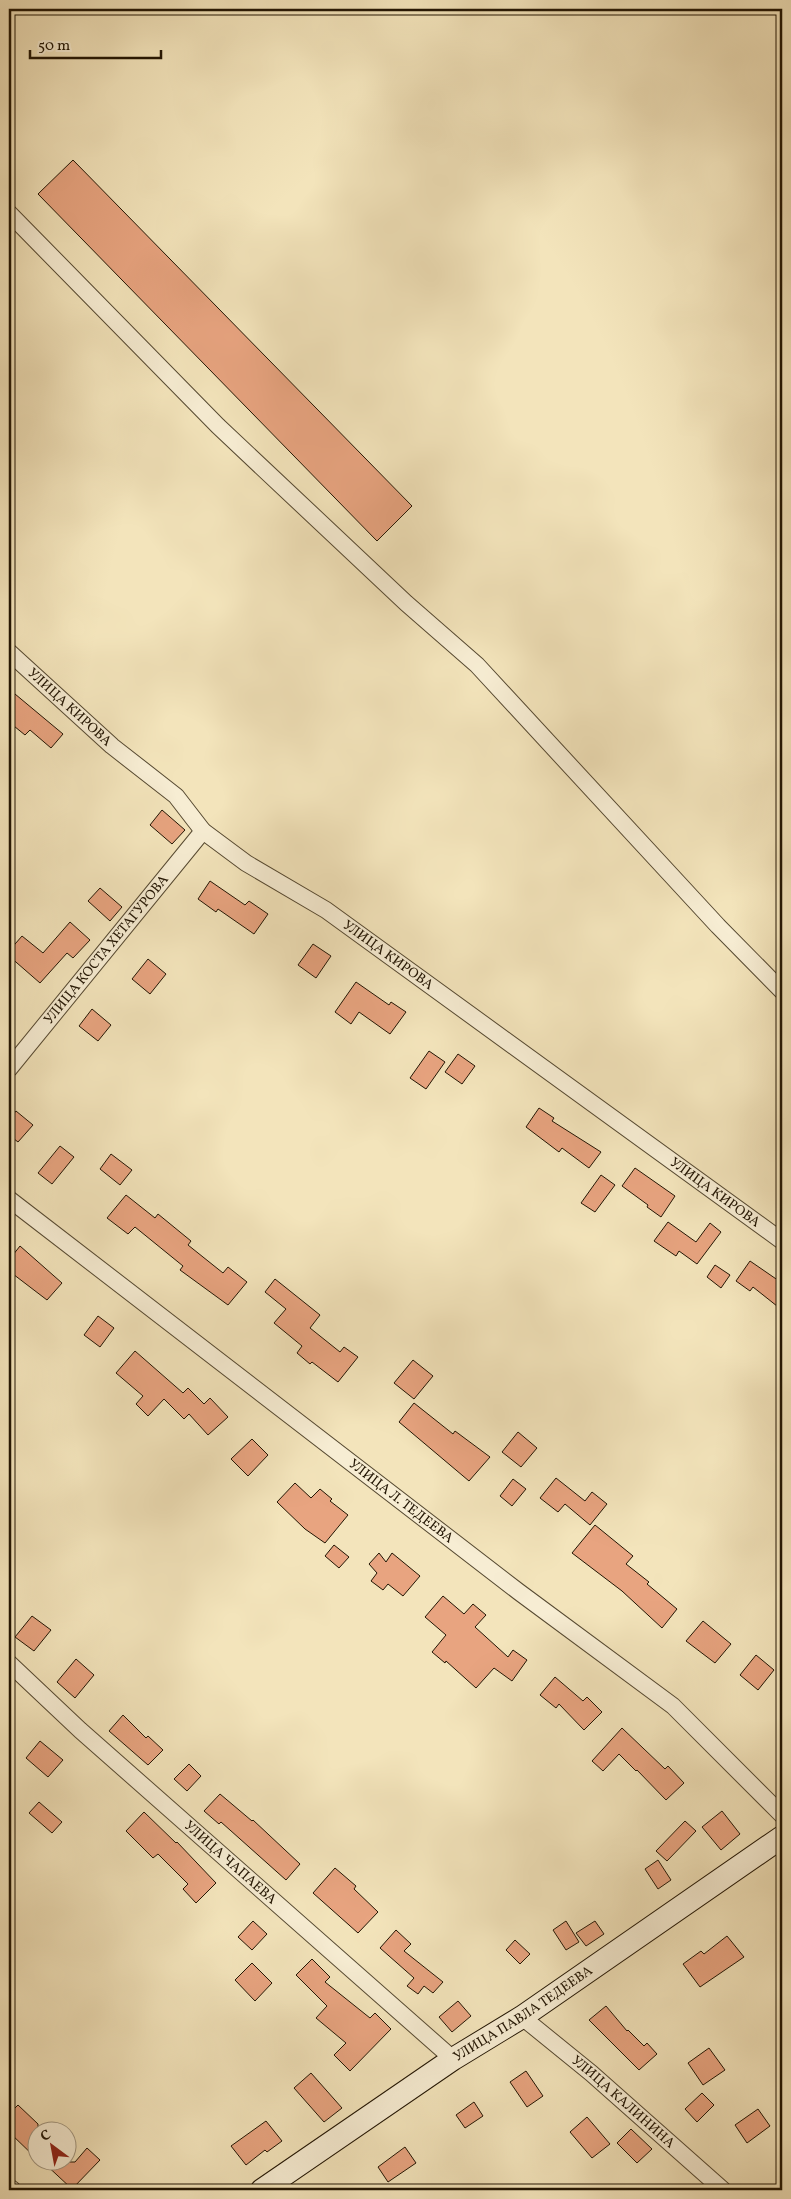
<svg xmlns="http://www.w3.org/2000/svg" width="791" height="2199" font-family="Vollkorn,serif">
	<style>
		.building { fill: #e8a480; stroke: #221503 }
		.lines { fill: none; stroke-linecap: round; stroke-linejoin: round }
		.street-casing { stroke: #564931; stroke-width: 18 }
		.secondary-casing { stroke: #221503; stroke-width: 24 }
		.street { stroke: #f7edd3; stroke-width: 16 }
		.secondary { stroke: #f7edd3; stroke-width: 22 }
		.labels { text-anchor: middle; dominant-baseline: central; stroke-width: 5; stroke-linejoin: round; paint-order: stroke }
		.street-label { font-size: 14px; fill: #221503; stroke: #f7edd3 }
	</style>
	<rect width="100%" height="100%" fill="#f3e4bb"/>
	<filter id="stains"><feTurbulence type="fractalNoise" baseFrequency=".004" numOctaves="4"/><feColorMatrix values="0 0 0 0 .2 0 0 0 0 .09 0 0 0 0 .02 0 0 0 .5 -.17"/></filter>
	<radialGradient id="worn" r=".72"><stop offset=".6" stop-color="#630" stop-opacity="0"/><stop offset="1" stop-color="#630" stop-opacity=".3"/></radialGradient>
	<g class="building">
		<path d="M73 160 412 506 377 541 38 194Z"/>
		<path d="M9 689 63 734 51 748 30 730 25 735 9 722Z"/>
		<path d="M162 810 185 830 172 844 150 825Z"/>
		<path d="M210 881 245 905 249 901 268 914 254 934 218 909 216 912 198 899Z"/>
		<path d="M100 888 122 907 110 921 88 901Z"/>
		<path d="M70 922 90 940 73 958 67 953 40 983 9 956V951L22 936 43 953Z"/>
		<path d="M313 944 331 956 316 978 298 965Z"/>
		<path d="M148 959 166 974 150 994 132 979Z"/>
		<path d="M356 982 389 1005 391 1002 406 1012 390 1034 359 1012 351 1024 335 1012Z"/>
		<path d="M92 1009 111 1025 98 1041 79 1026Z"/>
		<path d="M429 1051 445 1062 426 1089 410 1078Z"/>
		<path d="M458 1054 475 1066 462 1084 445 1072Z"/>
		<path d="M539 1108 554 1118 552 1121 601 1152 589 1168 562 1148 559 1152 526 1127Z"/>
		<path d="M16 1111 33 1125 18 1142 9 1135V1120Z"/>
		<path d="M60 1146 74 1157 52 1184 38 1173Z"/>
		<path d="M111 1154 132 1170 120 1185 100 1169Z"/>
		<path d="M635 1168 675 1196 661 1217 647 1207 648 1205 622 1186Z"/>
		<path d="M601 1175 615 1185 595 1212 581 1203Z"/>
		<path d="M126 1195 155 1218 158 1214 191 1241 188 1245 223 1273 228 1267 247 1282 228 1305 180 1270 183 1266 135 1227 128 1234 107 1218Z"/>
		<path d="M668 1222 696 1242 710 1223 721 1232 697 1264 679 1251 676 1256 654 1241Z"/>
		<path d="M20 1246 62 1283 47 1300 9 1271V1260Z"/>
		<path d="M750 1261 782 1283V1310L753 1287 750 1291 736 1281Z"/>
		<path d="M715 1265 730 1275 721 1288 707 1277Z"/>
		<path d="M275 1279 320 1315 310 1328 340 1352 344 1347 358 1357 338 1382 312 1362 310 1364 297 1353 302 1346 274 1323 286 1309 265 1292Z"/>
		<path d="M98 1316 114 1328 100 1347 84 1335Z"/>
		<path d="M135 1351 183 1393 188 1388 204 1404 210 1398 228 1417 208 1435 189 1414 184 1419 164 1399 148 1416 136 1404 143 1396 116 1373Z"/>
		<path d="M413 1360 433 1376 414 1399 394 1383Z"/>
		<path d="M414 1403 453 1434 455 1431 490 1457 469 1481 399 1422Z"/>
		<path d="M518 1432 537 1448 521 1467 502 1452Z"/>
		<path d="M252 1439 268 1455 248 1476 231 1459Z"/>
		<path d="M556 1478 585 1501 592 1492 607 1504 590 1525 565 1504 558 1512 540 1498Z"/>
		<path d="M513 1479 526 1489 512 1506 500 1496Z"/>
		<path d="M295 1483 311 1498 320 1489 332 1499 330 1501 348 1515 325 1543 305 1529 277 1502Z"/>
		<path d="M595 1525 633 1556 626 1564 649 1582 647 1584 677 1609 662 1628 622 1591 572 1553Z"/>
		<path d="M334 1545 349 1557 339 1568 325 1556Z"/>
		<path d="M379 1553 386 1562 392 1553 420 1576 403 1596 388 1584 383 1590 371 1581 377 1573 369 1564Z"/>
		<path d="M443 1596 464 1614 473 1604 486 1615 475 1627 508 1657 513 1650 527 1660 512 1681 494 1668 476 1688 446 1661 445 1663 432 1652 446 1635 425 1617Z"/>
		<path d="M32 1616 51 1630 34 1651 15 1637Z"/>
		<path d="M703 1621 731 1644 715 1663 686 1641Z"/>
		<path d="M756 1655 774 1670 758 1690 740 1675Z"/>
		<path d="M76 1659 94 1675 75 1698 57 1682Z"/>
		<path d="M555 1677 583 1701 587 1697 602 1712 584 1730 559 1704 556 1708 540 1695Z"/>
		<path d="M123 1715 146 1738 148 1736 163 1750 148 1765 109 1731Z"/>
		<path d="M622 1728 665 1769 668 1766 684 1783 666 1800 637 1770 636 1771 619 1754 603 1771 592 1761Z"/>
		<path d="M40 1741 63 1760 48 1777 26 1758Z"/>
		<path d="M189 1764 201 1776 187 1791 174 1779Z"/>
		<path d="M220 1794 252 1821 253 1820 300 1864 286 1880 221 1822 219 1824 204 1811Z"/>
		<path d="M39 1802 62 1822 52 1833 29 1813Z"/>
		<path d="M722 1811 740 1834 721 1850 702 1827Z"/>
		<path d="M144 1812 176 1843 177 1842 216 1883 196 1903 183 1889 188 1884 158 1854 153 1858 126 1831Z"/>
		<path d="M685 1821 696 1831 667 1861 656 1851Z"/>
		<path d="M658 1860 671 1880 658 1889 645 1869Z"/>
		<path d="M335 1868 356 1886 354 1889 378 1912 358 1933 313 1893Z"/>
		<path d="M253 1921 267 1934 252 1950 238 1937Z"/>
		<path d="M566 1921 579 1942 566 1950 553 1930Z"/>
		<path d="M595 1921 604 1934 586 1946 576 1933Z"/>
		<path d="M396 1930 411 1944 404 1951 443 1982 433 1993 424 1986 418 1994 407 1986 414 1978 380 1948Z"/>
		<path d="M727 1936 744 1957 700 1987 683 1964 701 1951 704 1954Z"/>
		<path d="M515 1940 530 1954 520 1964 506 1950Z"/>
		<path d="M312 1959 330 1977 325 1982 370 2018 375 2013 391 2029 350 2071 334 2055 346 2043 316 2018 327 2006 296 1975Z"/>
		<path d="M252 1963 272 1983 255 2001 235 1980Z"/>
		<path d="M458 2001 471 2016 452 2032 439 2017Z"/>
		<path d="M606 2006 627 2031 628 2030 644 2046 647 2043 657 2054 639 2070 589 2020Z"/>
		<path d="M709 2048 725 2070 703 2085 688 2063Z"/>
		<path d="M526 2071 543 2096 527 2107 510 2082Z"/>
		<path d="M311 2073 342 2108 324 2122 294 2088Z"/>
		<path d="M702 2093 714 2105 697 2122 685 2109Z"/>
		<path d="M474 2102 483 2116 465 2128 456 2115Z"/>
		<path d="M18 2105 38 2124V2160L9 2132V2114Z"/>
		<path d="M758 2109 770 2126 747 2143 735 2125Z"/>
		<path d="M587 2117 610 2144 592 2158 570 2132Z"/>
		<path d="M266 2121 282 2141 267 2152 265 2150 246 2165 231 2146Z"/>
		<path d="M631 2129 652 2149 637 2163 617 2143Z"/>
		<path d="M405 2147 416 2163 388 2182 378 2167Z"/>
		<path d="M87 2148 100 2160 72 2189 43 2162H75Z"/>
	</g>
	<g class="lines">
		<g class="street-casing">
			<g id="street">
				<path d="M9 213 218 426 406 603 477 665 718 926 782 991"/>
				<path id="s1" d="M9 652 112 746 176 796 203 831 246 863 326 910 782 1241"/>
				<path id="s2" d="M9 1069 203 831"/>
				<path id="s3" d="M9 1199 519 1592 673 1706 782 1815"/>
				<path id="s4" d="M9 1663 80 1730 453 2059"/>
				<path id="s5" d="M522 2017 591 2073 723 2190"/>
				<path d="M9 2187 13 2190"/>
			</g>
		</g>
		<g class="secondary-casing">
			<g id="secondary">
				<path id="s6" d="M262 2190 453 2059 522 2017 782 1837"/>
			</g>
		</g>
		<use href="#street" class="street"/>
		<use href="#secondary" class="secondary"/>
	</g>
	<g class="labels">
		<g class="street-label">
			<text stroke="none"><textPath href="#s1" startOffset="82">УЛИЦА КИРОВА</textPath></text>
			<text stroke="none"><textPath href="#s2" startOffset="154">УЛИЦА КОСТА ХЕТАГУРОВА</textPath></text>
			<text stroke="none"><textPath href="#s1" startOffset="488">УЛИЦА КИРОВА</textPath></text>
			<text stroke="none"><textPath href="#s1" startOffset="892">УЛИЦА КИРОВА</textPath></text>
			<text stroke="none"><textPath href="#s3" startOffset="495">УЛИЦА Л. ТЕДЕЕВА</textPath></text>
			<text stroke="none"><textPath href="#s4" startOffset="298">УЛИЦА ЧАПАЕВА</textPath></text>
			<text stroke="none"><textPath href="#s6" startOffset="315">УЛИЦА ПАВЛА ТЕДЕЕВА</textPath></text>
			<text stroke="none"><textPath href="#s5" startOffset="132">УЛИЦА КАЛИНИНА</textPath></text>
		</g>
	</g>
	<rect width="791" height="2199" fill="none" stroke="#f3e4bb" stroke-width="30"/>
	<rect x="10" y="10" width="771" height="2179" fill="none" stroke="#221503" stroke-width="2.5"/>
	<rect x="15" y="15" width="761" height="2169" fill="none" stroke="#221503"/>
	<g transform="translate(52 2146) rotate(328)"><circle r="24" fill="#f7edd3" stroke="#a29780"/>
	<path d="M0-4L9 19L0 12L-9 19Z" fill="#8f2418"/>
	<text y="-8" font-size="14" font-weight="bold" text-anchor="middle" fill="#221503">С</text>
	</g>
	<path d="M30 50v8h131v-8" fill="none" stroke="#221503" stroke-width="2.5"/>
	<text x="38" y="50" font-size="15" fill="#221503" stroke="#f7edd3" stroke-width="4" paint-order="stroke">50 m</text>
	<rect width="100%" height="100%" filter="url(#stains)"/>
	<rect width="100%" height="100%" fill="url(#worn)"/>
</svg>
